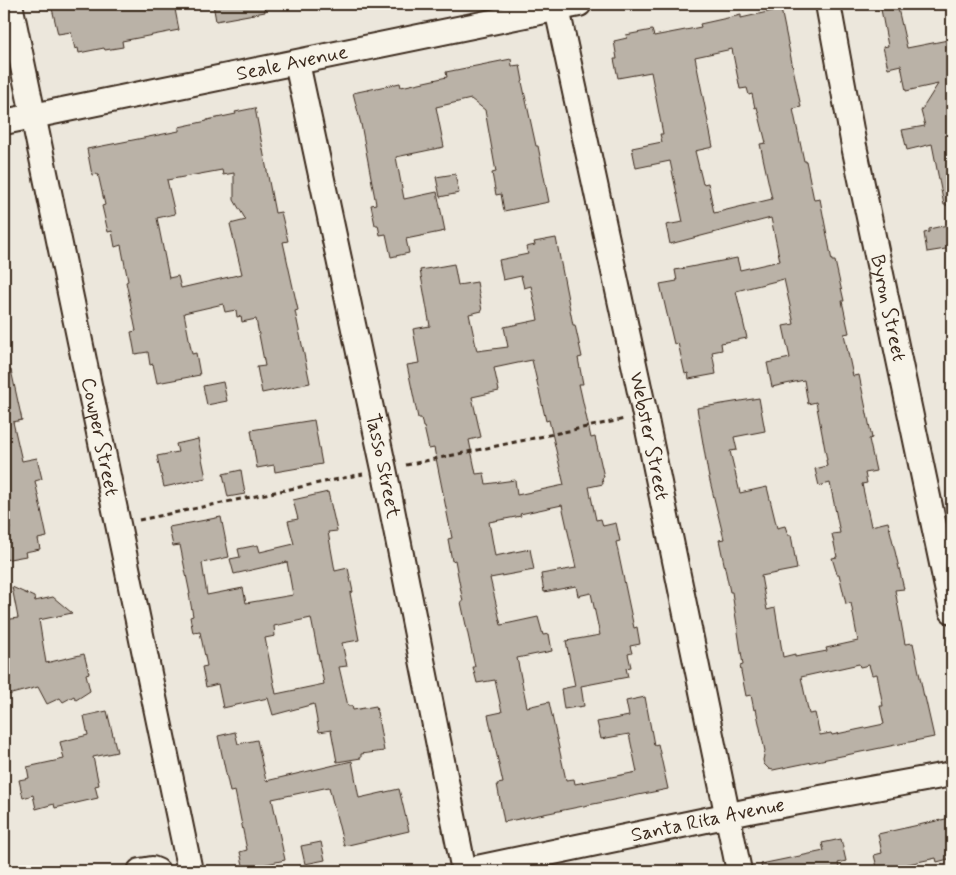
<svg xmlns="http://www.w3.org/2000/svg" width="956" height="875" font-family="Mynerve,sans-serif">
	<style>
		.building { fill: #bab2a7; stroke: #3b2a1e; fill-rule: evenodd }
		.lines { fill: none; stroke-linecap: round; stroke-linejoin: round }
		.minor-casing { stroke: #3b2a1e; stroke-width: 28 }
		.path { stroke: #3b2a1e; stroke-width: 3; stroke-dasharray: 5 4; stroke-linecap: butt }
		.minor { stroke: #f7f3e8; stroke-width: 24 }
		.labels { text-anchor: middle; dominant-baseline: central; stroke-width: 4.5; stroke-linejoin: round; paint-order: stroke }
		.street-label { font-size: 20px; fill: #3b2a1e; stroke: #f7f3e8 }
	</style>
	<rect width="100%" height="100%" fill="#ece7dc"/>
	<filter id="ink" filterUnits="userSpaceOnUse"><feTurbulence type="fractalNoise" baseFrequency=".02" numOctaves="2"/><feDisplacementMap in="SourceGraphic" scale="10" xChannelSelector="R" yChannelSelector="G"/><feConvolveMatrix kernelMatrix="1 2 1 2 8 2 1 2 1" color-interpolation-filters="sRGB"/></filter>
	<g filter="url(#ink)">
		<g class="building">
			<path d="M51 4H174L179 30 122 41 123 47 105 50 104 48 79 53 78 48 75 49 71 32 58 34Z"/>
			<path d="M213 4H264L265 12 216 21Z"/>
			<path d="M880 4H897L907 48 948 40 952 60V205H944L932 144 907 150 902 130 925 126 921 111 938 84 906 91 901 65 888 68 883 47 888 46Z"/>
			<path d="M781 9 801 107 793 109 804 161H806L814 200 820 199 832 261H835L844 301H842L849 333 844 334 853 376 859 375 872 438 869 439 876 471 865 473 867 483 862 484 871 526 888 522 904 589 895 590 905 644 913 643 924 697H925L934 737 773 770 769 769 764 764 763 760 765 751 756 709 754 710 751 695 746 696 740 666 743 665 732 592H730L719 540 724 539 708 473 697 408 759 398 765 431 734 437 737 450 730 451 740 493 767 487 777 528 785 526 788 535H791L797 569 761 576 767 610 775 608 783 657 795 654V657L827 651 826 648 858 641 851 603 846 604 839 574H837L832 558 837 557 832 534 840 533 830 483 819 486 815 469 827 466 826 460H827L816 402 808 404 804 380 772 387 767 363 790 358 783 326 794 324 784 279 736 291 747 338 721 343 722 350 712 352 716 374 689 379 688 373 685 374 678 343 674 344 660 284 677 281 675 270 737 258 740 270 780 261 771 218 670 244 666 225 683 222 670 161 636 168 632 148 662 142 660 134H663L651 72 618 78 614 59H617L614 41 627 38 626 35 652 30 654 36 701 27 700 24 741 15V18ZM732 49 740 89 747 88 749 95 752 94 755 108 757 107 766 143 760 144 772 199 714 213 708 183 703 184 695 151 713 147 695 57ZM859 664 860 667 869 665 872 675 877 674 883 706H880L884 724 832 735 831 733 820 735 815 713 809 714 801 677Z"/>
			<path d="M511 59 512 66 520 65 523 81 522 82 536 146H538L549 202 504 211 501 194 496 195 492 173 496 172 485 110 471 99 436 107 444 147 396 157 404 199 437 192 445 231 406 239 409 253 391 257 386 234 380 235 378 225H375L371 205 376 204 361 124 353 93 400 83 401 87 447 77 446 72Z"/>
			<path d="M255 108 275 213 281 212 288 241 283 242 298 310 295 311 310 383 262 393 257 367 265 366 256 319 242 322 241 316 237 317 236 310 225 312 223 304 184 313 192 354 196 353 200 375 157 383 153 364 150 365 148 352 135 354 131 332 136 331 126 282 128 281 121 245 115 247 112 231 108 232 102 206 105 205 98 174 92 175 87 149 179 131V127L207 121V120L236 114 235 112ZM222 170 223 175 234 173V200L246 220 230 224 242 274 181 288 178 276 169 278 157 218 175 214 167 180Z"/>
			<path d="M455 174 459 193 440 197 436 177Z"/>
			<path d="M952 224V248L927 252 924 233 929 232V229Z"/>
			<path d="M556 238 573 325H575L582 357 578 358 583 384H579L591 438 595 437 604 477 602 478 603 484 589 487 596 520 601 519 603 526 616 523 620 541 616 542 634 628 637 627 640 644 630 646 632 653 628 654 631 667 626 668 628 677 581 686 584 706 564 709 561 689 575 686 566 641 600 635 591 593 578 596 576 586 544 592 541 574 576 568 562 505 520 514 521 516 489 522 495 556 530 549 534 570 490 578 501 625 538 617 543 635 549 634 552 651 517 658 527 707 549 702 566 780 574 779 575 784 637 772 629 734 601 739 597 722 629 716 626 701 645 697 654 745 658 744 668 789 504 822 497 784 503 783 488 715 502 712 495 680 477 683 473 667H475L461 602H463L455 560 452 561 448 539 452 538 434 448 429 449 424 427H423L421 418H418L407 365 419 363 413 329 430 326 420 270 454 264 458 285 477 282 482 311 469 314 477 351 508 347 504 327 538 320 531 286 524 288 521 276 503 280 499 260 528 254 526 247 535 245 534 242ZM532 360 546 421 549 420 564 485 517 495 515 480 486 484 484 473 476 474 469 440 481 437 472 397 499 391 494 368Z"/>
			<path d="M11 370 22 420 13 422 22 461 37 458 42 479 35 481 47 537 38 539 40 549 25 552 26 556 4 560V530L10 529 4 499V371Z"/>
			<path d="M223 382 227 401 207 405 203 386Z"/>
			<path d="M314 420 322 464 275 472 274 465 257 468 251 430Z"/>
			<path d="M198 439 206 478 164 487 157 456 178 452 176 444Z"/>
			<path d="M241 470 245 494 228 497 223 474Z"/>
			<path d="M328 492 337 531 328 532 335 571 348 568 353 592 350 593 359 640 342 643 347 666 339 667 348 706H352L353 710 376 706 384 751 361 754V758L337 762 331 730 319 732 314 704 273 715 268 698 223 708 218 684 206 687 202 667 207 666 200 632 193 633 190 617 193 616 189 594H190L180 545 173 546 169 527 221 517 229 557 202 563 207 595 243 588 246 603 293 595 287 562 234 574 230 559 240 557 238 549 258 545 260 552 294 544 288 521 298 519 293 500ZM311 618 324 684 276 694 265 638 275 636 274 626Z"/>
			<path d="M12 587 34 597 35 601 53 597 72 613 39 620 46 663 84 654 89 673 86 674 90 691 76 700 74 696 63 702 60 698 47 704 38 687 4 696V620L18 618Z"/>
			<path d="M107 711 117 752 93 757 99 785 95 786 98 798 55 808 54 804 36 809 33 795 23 798 19 780 29 778 27 767 64 759 60 742 88 735 84 716Z"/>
			<path d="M235 732 238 744 257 740 266 781 352 761 359 798 399 789 409 831 344 846 329 787 272 799 285 860 244 869 240 852 247 850 235 791 230 792 218 736Z"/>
			<path d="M950 818 952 826V858L937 862 936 858 899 866 900 869 892 871H878L874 855 882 853 878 834Z"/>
			<path d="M841 839 846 861 838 863 840 871H762L761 864 824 851 822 843Z"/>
			<path d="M321 842 325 860 305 864 301 846Z"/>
		</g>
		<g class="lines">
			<g class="minor-casing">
				<g id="minor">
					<path id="s1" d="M10 4 190 871"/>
					<path id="s2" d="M556 4 645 415 739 871"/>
					<path id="s3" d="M828 4 854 146 952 611"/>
					<path id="s4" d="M297 63 384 469 464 871"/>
					<path id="s5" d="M4 122 579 4"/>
					<path d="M140 871 152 869 157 871"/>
					<path id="s6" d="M463 871 749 811 952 774"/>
				</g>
			</g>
			<g class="path">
				<path d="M406 465 625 419"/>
				<path d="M139 520 363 474"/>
			</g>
			<use href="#minor" class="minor"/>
		</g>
	</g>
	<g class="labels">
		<g class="street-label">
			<text stroke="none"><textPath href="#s5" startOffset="294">Seale Avenue</textPath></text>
			<text stroke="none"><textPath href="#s3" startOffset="310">Byron Street</textPath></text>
			<text stroke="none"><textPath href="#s1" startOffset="442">Cowper Street</textPath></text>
			<text stroke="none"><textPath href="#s2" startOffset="442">Webster Street</textPath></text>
			<text stroke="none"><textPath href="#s4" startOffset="412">Tasso Street</textPath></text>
			<text stroke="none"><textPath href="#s6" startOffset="250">Santa Rita Avenue</textPath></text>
		</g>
	</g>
	<rect width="956" height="875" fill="none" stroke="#f7f3e8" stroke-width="20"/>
	<rect x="10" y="10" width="936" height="855" fill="none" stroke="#3b2a1e" stroke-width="2" filter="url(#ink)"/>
</svg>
